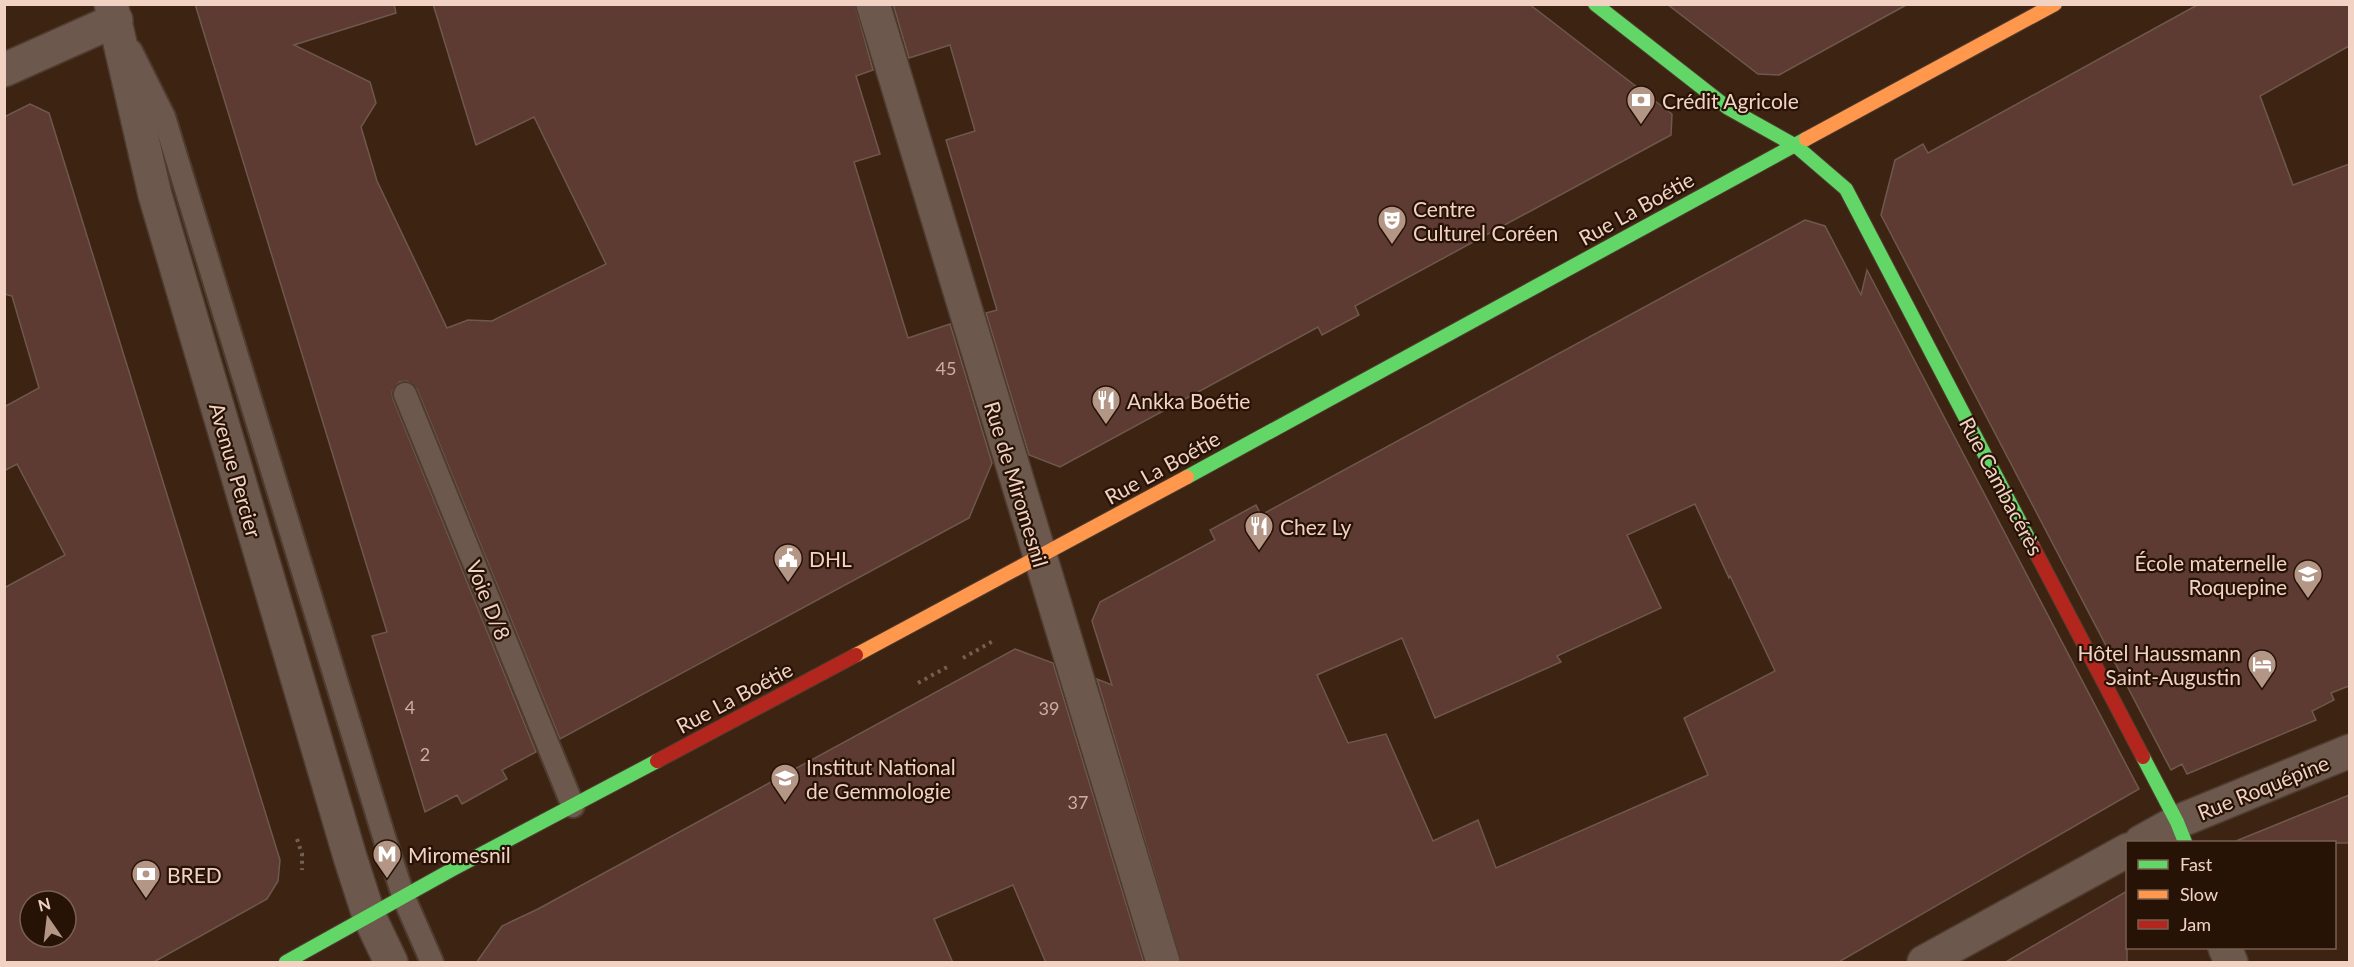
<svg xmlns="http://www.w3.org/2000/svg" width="2354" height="967" font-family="Lato,sans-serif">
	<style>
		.building { fill: #5e3b32; stroke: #6e584d; stroke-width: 1.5; fill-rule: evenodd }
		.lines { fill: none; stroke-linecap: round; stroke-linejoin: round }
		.lane-casing { stroke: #4f3c30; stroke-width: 26 }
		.street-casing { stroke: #4f3c30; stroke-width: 36 }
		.fast-casing { stroke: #4f3c30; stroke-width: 16 }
		.slow-casing { stroke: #4f3c30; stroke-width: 16 }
		.jam-casing { stroke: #4f3c30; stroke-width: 16 }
		.path { stroke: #716055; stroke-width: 4; stroke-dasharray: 3 4.5; stroke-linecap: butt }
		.lane { stroke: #6c584c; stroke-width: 22 }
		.street { stroke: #6c584c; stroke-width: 33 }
		.fast { stroke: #63d668; stroke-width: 14 }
		.slow { stroke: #ff974d; stroke-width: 14 }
		.jam { stroke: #b3261e; stroke-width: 14 }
		.labels { text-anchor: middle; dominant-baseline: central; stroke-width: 4.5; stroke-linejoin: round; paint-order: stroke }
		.number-label { font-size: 18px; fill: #cdad9f }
		.poi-label { font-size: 21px; fill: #f2d3c3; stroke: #271206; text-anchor: start }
		.street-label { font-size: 21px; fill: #f2d3c3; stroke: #271206 }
	</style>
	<rect width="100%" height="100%" fill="#3d2412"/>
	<g class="building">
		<path d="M195 4H394L396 13 294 45 370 82 376 103 361 127 377 181 447 328 468 320 492 321 606 264 534 117 476 145 433 4H855L873 70 856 76 880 154 854 162 908 338 950 324 992 463 969 518 560 739 417 389 407 381 399 382 392 392 393 399 536 752 502 770 507 779 462 804 457 795 425 812 372 636 387 632Z"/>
		<path d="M893 4H1529L1672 114 1671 135 1355 306 1359 315 1322 335 1318 327 1060 467 1029 455 986 313 997 310 946 140 975 131 950 45 909 58Z"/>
		<path d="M1667 4H1908L1779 75 1758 74Z"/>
		<path d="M2199 4H2349V46L2260 96 2293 185 2349 164V686L2331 693 2334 700 2312 711 2316 720 2187 774 2182 764 2171 770 1881 215 1895 160 1923 144 1928 153Z"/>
		<path d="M30 104 49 113 280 860 278 881 267 899 152 963H4V588L65 555 17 464 4 471V407L39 388 12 296 4 294V117ZM30 901H66V937H30Z"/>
		<path d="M1805 220 1825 226 1861 295 1867 270 2139 789 1837 963H1181L1097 679 1112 685 1092 621 1100 602 1215 540 1210 530 1256 505 1261 515ZM1695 504 1729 578 1730 576 1775 671 1684 718 1708 775 1496 868 1478 820 1433 841 1386 734 1348 743 1317 675 1402 638 1435 718 1561 662 1557 656 1661 608 1627 535Z"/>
		<path d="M1015 649 1053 663 1144 963H1046L1013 885 934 919 953 963H476L502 926 538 909Z"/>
		<path d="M2349 795V843H2236V841Z"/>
		<path d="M2127 891V963H2004Z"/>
	</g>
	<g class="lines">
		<g class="lane-casing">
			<g id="lane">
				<path d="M131 51 164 117 385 840 404 898 432 962"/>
				<path d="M405 394 573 806"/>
			</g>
		</g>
		<g class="street-casing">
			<g id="street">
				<path d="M111 4 155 195 350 857 369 916 391 962"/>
				<path d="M873 4 1163 962"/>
				<path d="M4 70 116 20"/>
				<path d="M2141 842 2177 822 2350 751"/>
				<path d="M2225 948 2231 962"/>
				<path d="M1924 962 2128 850"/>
			</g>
		</g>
		<g class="fast-casing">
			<g id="fast">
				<path d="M1595 4 1728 108 1796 146 1846 189 2033 547"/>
				<path d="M1187 477 1806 139"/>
				<path d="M2143 757 2177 822 2185 842"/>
				<path d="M286 962 453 869 657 761"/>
			</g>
		</g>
		<g class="slow-casing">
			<g id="slow">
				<path d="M1806 139 2055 4"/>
				<path d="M856 655 1187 477"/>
			</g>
		</g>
		<g class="jam-casing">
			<g id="jam">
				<path d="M2033 547 2143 757"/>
				<path d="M657 761 856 655"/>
			</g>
		</g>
		<g class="path">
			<path d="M963 658 995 640"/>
			<path d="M918 683 949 666"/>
			<path d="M297 839 302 854V870"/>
		</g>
		<use href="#lane" class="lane"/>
		<use href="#street" class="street"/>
		<use href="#fast" class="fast"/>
		<use href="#slow" class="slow"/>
		<use href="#jam" class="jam"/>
	</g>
	<defs>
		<g id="bank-pin" transform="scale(1.5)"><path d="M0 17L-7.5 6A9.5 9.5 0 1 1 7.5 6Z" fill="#b39685" stroke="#271206"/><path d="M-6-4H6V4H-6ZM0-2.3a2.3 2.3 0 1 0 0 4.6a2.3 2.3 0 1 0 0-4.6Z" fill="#fff"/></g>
		<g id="theatre-pin" transform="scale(1.5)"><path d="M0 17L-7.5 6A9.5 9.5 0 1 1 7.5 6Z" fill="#b39685" stroke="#271206"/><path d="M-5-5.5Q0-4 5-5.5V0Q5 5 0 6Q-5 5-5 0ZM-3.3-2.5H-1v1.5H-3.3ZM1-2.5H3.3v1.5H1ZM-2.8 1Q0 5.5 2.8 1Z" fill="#fff"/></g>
		<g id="restaurant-pin" transform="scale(1.5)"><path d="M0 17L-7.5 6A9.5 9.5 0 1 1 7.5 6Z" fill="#b39685" stroke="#271206"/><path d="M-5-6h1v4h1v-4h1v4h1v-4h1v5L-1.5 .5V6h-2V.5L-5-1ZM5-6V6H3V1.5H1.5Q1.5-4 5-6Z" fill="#fff"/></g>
		<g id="civic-pin" transform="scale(1.5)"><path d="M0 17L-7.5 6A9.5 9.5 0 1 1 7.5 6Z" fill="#b39685" stroke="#271206"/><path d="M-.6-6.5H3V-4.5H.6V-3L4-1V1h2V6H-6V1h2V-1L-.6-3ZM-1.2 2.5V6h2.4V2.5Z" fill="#fff"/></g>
		<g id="school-pin" transform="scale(1.5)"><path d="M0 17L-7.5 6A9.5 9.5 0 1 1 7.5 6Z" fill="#b39685" stroke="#271206"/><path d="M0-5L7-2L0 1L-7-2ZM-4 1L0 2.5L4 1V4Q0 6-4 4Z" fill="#fff"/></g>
		<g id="hotel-pin" transform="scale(1.5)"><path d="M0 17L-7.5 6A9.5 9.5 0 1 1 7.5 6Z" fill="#b39685" stroke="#271206"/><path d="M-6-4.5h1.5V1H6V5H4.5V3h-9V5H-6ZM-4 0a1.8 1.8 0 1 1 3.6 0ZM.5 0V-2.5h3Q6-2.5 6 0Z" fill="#fff"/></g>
		<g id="metro-pin" transform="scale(1.5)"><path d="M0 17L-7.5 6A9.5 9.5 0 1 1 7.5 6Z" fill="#b39685" stroke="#271206"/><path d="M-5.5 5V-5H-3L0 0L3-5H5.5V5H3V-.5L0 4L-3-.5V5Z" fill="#fff"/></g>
	</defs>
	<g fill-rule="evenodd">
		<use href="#bank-pin" x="1641" y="100"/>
		<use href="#theatre-pin" x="1392" y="220"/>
		<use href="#restaurant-pin" x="1106" y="400"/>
		<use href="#restaurant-pin" x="1259" y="526"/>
		<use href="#civic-pin" x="788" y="558"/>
		<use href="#school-pin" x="2308" y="574"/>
		<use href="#hotel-pin" x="2262" y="664"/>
		<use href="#school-pin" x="785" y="778"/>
		<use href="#metro-pin" x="387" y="854"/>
		<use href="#bank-pin" x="146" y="874"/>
	</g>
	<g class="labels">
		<g class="number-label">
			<text x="946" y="368">45</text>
			<text x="410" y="707">4</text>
			<text x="1049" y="708">39</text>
			<text x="425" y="754">2</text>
			<text x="1078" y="802">37</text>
		</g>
		<g class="poi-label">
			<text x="1662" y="100">Crédit Agricole</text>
			<text x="1413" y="208">Centre<tspan x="1413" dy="24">Culturel Coréen</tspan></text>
			<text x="1127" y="400">Ankka Boétie</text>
			<text x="1280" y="526">Chez Ly</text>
			<text x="809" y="558">DHL</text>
			<text x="2287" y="562" text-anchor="end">École maternelle<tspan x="2287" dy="24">Roquepine</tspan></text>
			<text x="2241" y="652" text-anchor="end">Hôtel Haussmann<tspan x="2241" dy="24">Saint-Augustin</tspan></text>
			<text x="806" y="766">Institut National<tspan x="806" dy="24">de Gemmologie</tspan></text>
			<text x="408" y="854">Miromesnil</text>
			<text x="167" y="874">BRED</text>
		</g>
		<g class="street-label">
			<text transform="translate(1636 208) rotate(-29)">Rue La Boétie</text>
			<text transform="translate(1162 467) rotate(-29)">Rue La Boétie</text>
			<text transform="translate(236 470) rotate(74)">Avenue Percier</text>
			<text transform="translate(1017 484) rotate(73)">Rue de Miromesnil</text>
			<text transform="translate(2002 486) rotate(62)">Rue Cambacérès</text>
			<text transform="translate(489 600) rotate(68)">Voie D/8</text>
			<text transform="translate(734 697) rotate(-28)">Rue La Boétie</text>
			<text transform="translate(2263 787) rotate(-22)">Rue Roquépine</text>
		</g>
	</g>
	<rect width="2354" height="967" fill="none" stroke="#f2d3c3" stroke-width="12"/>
	<rect x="2126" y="841" width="210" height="108" fill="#271206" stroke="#785f52" stroke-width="1.5"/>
	<rect x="2138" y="860" width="30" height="9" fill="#63d668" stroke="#785f52" stroke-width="1.5"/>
	<text x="2180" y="871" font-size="18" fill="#f2d3c3">Fast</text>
	<rect x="2138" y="890" width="30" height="9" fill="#ff974d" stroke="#785f52" stroke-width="1.5"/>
	<text x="2180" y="901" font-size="18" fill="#f2d3c3">Slow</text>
	<rect x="2138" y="920" width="30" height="9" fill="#b3261e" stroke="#785f52" stroke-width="1.5"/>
	<text x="2180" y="931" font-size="18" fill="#f2d3c3">Jam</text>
	<g transform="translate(48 919) rotate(346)"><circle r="28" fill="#271206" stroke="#785f52" stroke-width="1.5"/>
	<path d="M0-4.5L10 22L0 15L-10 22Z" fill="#b39685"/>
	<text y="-9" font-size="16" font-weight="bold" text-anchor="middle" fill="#f2d3c3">N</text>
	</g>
</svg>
